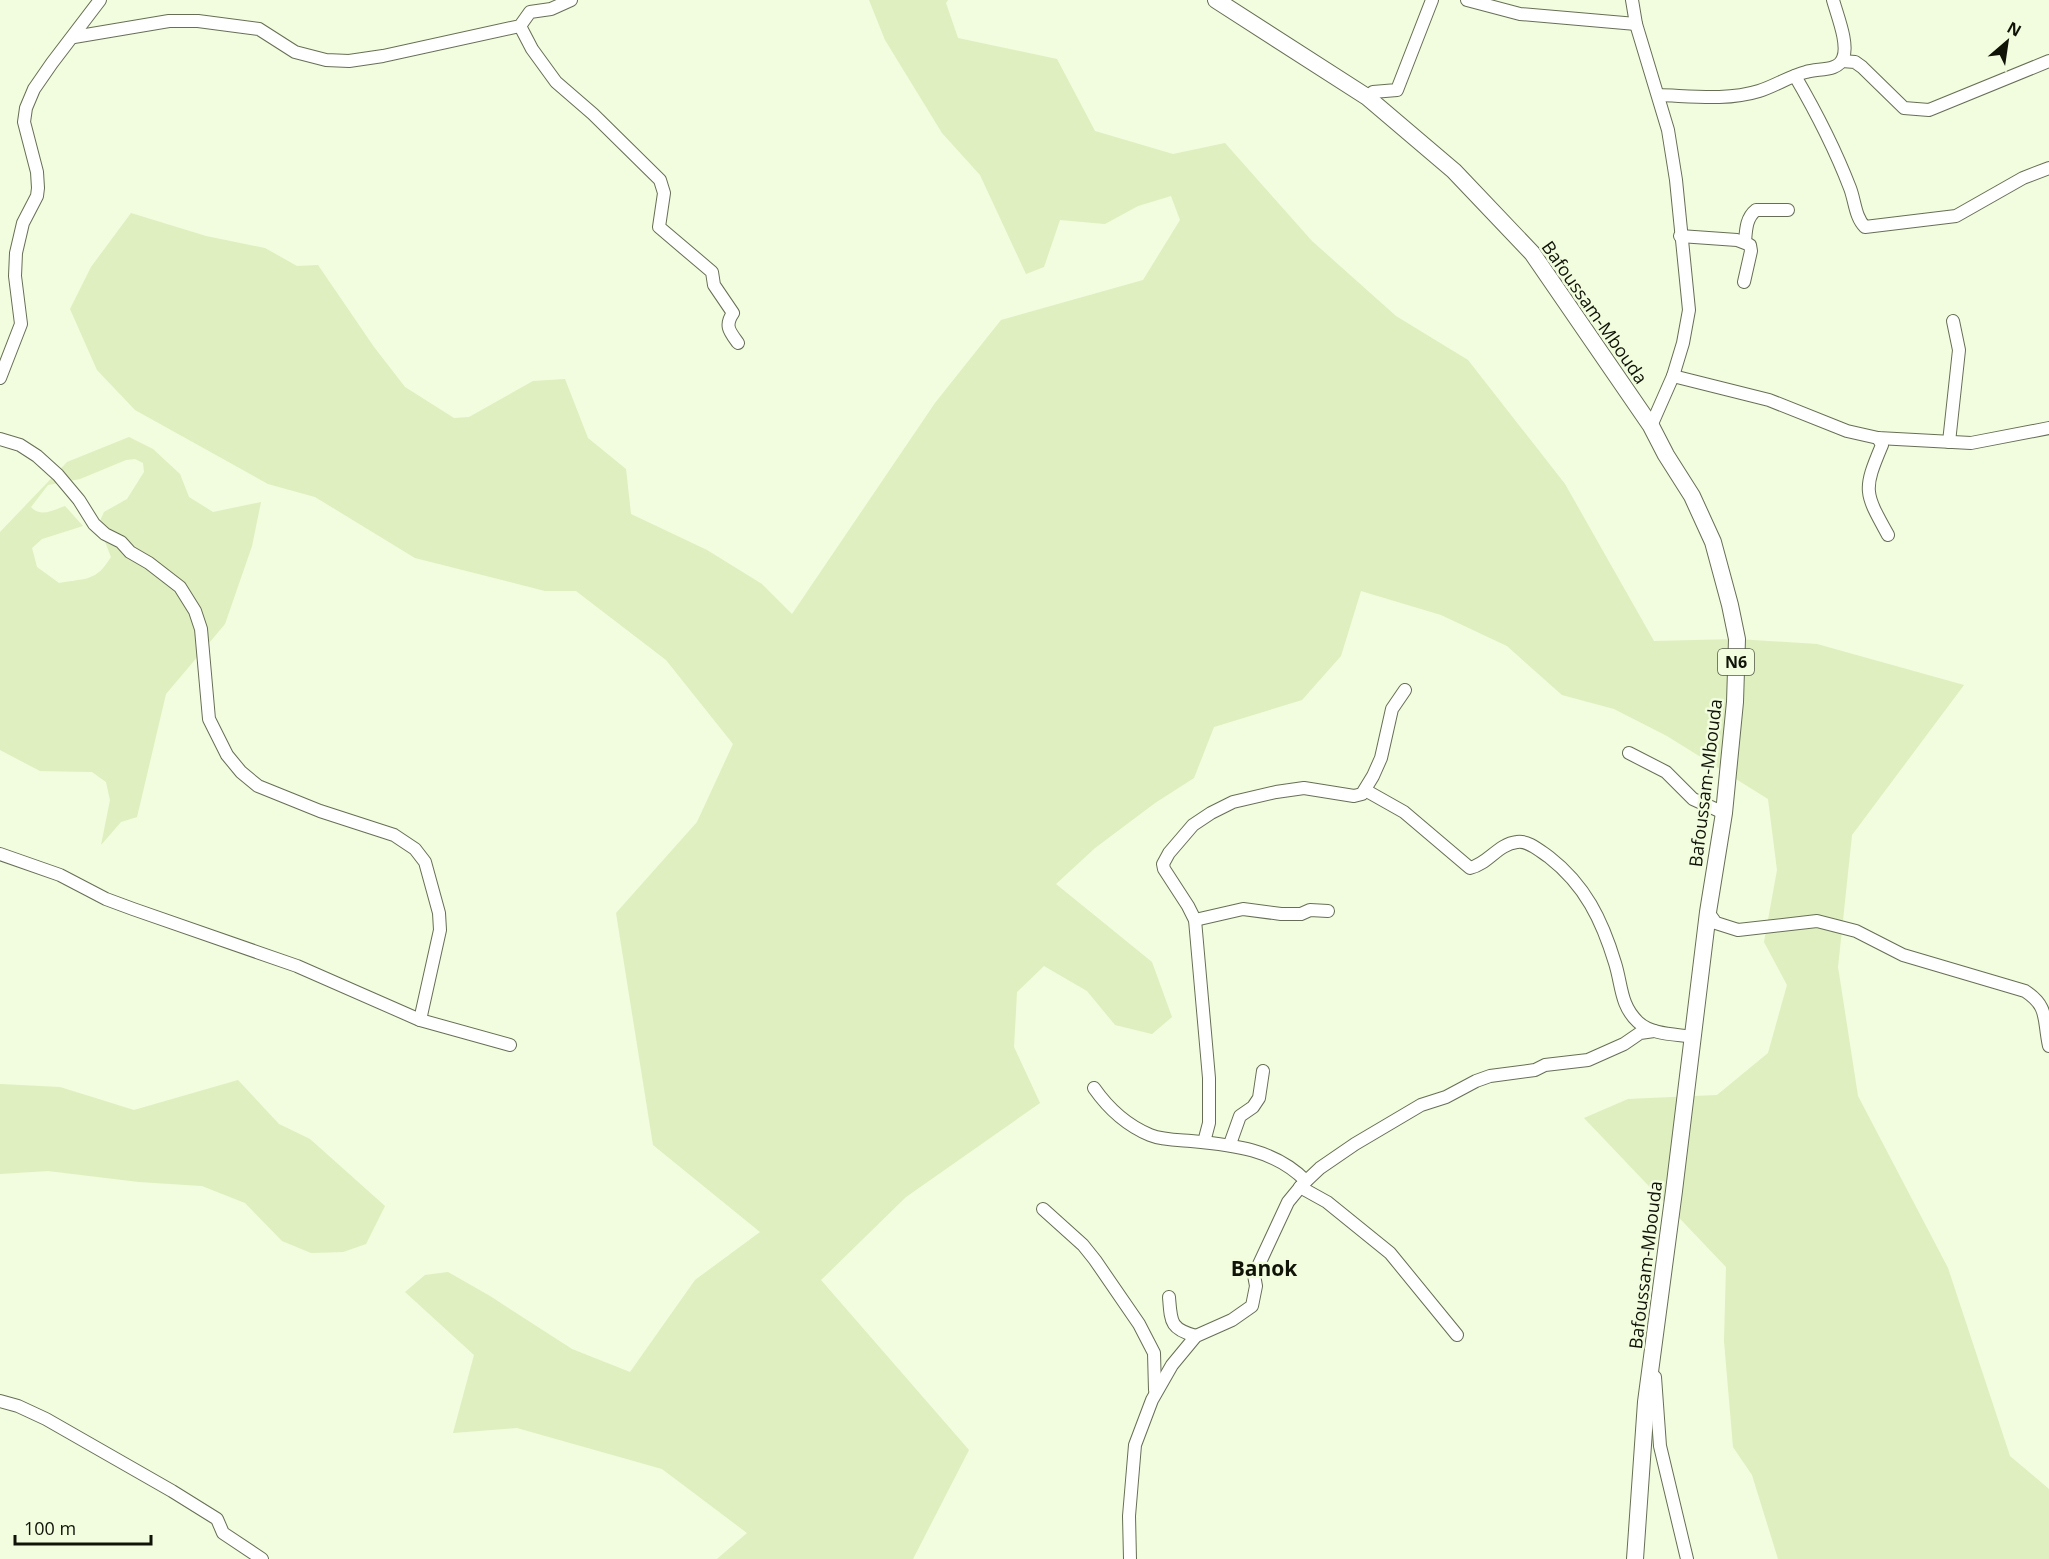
<svg xmlns="http://www.w3.org/2000/svg" width="2049" height="1559" font-family="'Open Sans',sans-serif">
	<style>
		.green { fill: #dfefbf; fill-rule: evenodd }
		.lines { fill: none; stroke-linecap: round; stroke-linejoin: round }
		.minor-casing { stroke: #666f55; stroke-width: 14 }
		.highway-casing { stroke: #666f55; stroke-width: 18 }
		.minor { stroke: #fff; stroke-width: 12 }
		.highway { stroke: #fff; stroke-width: 16 }
		.labels { text-anchor: middle; dominant-baseline: central; stroke-width: 5; stroke-linejoin: round; paint-order: stroke }
		.shield { fill: #f2fcde; stroke: #535948; stroke-width: 1.5 }
		.shield-label { font-size: 16px; font-weight: bold; fill: #0f1308 }
		.street-label { font-size: 18px; fill: #0f1308; stroke: #f2fcde }
		.quarter-label { font-size: 21px; font-weight: bold; fill: #0f1308; stroke: #f2fcde }
	</style>
	<rect width="100%" height="100%" fill="#f2fcde"/>
	<g class="green">
		<path d="M869 0H948L946 3 958 38 1057 59 1095 131 1173 154 1225 143 1312 241 1396 316 1468 360 1565 484 1654 641 1737 639 1817 644 1964 685 1852 835 1838 967 1858 1096 1948 1268 2010 1456 2049 1489V1559H1778L1752 1475 1733 1447 1724 1341 1726 1267 1584 1118 1628 1099 1717 1095 1768 1053 1787 985 1764 942 1777 870 1768 799 1667 736 1614 709 1562 695 1507 646 1441 615 1361 591 1341 656 1302 700 1214 727 1194 778 1155 803 1095 848 1056 884 1152 962 1172 1017 1152 1034 1115 1025 1087 991 1044 966 1017 992 1014 1047 1040 1103 906 1197 821 1280 969 1450 913 1559H717L747 1533 662 1469 517 1428 453 1433 474 1355 405 1292 425 1275 448 1272 490 1296 572 1349 630 1372 695 1280 760 1232 653 1145 616 913 697 822 733 744 666 660 576 591H545L415 558 315 497 268 484 135 410 97 370 70 309 91 267 131 213 206 236 265 248 297 266 318 265 374 347 405 387 454 418 469 417 533 381 565 379 588 438 626 469 631 514 707 550 762 584 792 614 935 403 1001 320 1143 280 1180 220 1171 196 1138 206 1105 224 1060 220 1044 267 1026 274 980 175 942 133 885 40Z"/>
		<path d="M129 437 153 449 180 474 189 497 213 512 261 502 252 546 225 624 166 694 137 817 121 822 101 845 110 800 106 782 92 772 40 771 0 750V532L67 462ZM135 459 143 463 144 472 127 499 104 512 100 521V529L111 557C96 582 86 578 59 583L37 567 32 548 42 539 83 526 65 506C53 510 41 518 31 507L48 485 80 479 126 460Z"/>
		<path d="M238 1080 279 1124 310 1139 385 1206 366 1244 343 1252 311 1253 282 1241 245 1203 202 1186 139 1182 48 1171 0 1174V1084L60 1087 134 1110Z"/>
	</g>
	<g class="lines">
		<g class="minor-casing">
			<g id="minor">
				<path d="M1467 0 1520 14 1636 24"/>
				<path d="M1632 0 1636 24 1668 130 1676 180 1689 310 1683 343 1673 376 1651 426"/>
				<path d="M520 26 532 49 556 82 593 114 660 180 664 193 659 227 712 272 714 285 733 313C724 326 730 332 738 343"/>
				<path d="M74 37 169 21H198L259 29 295 52 326 60 349 61 383 56 520 26 530 12 551 9 571 0"/>
				<path d="M1842 61 1855 62 1862 67 1904 108 1929 110 2049 61"/>
				<path d="M1795 76C1816 112 1835 149 1850 188 1855 201 1855 217 1865 227L1956 216 2023 178 2049 168"/>
				<path d="M1658 95C1691 96 1727 101 1759 91 1775 86 1790 76 1806 72 1818 68 1838 72 1843 58 1849 44 1837 15 1833 0"/>
				<path d="M1367 97 1373 92 1397 90 1432 0"/>
				<path d="M1680 236 1737 240 1750 245 1751 251 1744 282"/>
				<path d="M1745 242C1746 230 1746 218 1756 210H1788"/>
				<path d="M1673 376 1769 400 1847 431 1878 438 1971 443 2049 428"/>
				<path d="M0 378 21 324 15 276 16 253 23 223 37 196 38 188 37 172 24 122 26 108 34 89 52 63 100 0"/>
				<path d="M1878 438 1882 445C1863 490 1864 492 1888 535"/>
				<path d="M0 439 20 445 37 456 58 475 79 500 94 524 105 534 121 542 130 552 149 563 180 587 195 611 201 629 209 719 227 755 241 772 258 786 320 811 394 835 415 849 425 862 439 913 440 930 420 1020"/>
				<path d="M1949 442 1959 350 1953 321"/>
				<path d="M1629 753 1666 772 1693 799 1724 813"/>
				<path d="M1365 790 1404 812 1470 868C1488 864 1498 844 1517 842 1528 840 1540 851 1549 857 1585 885 1602 920 1615 963 1622 985 1620 1005 1638 1022 1652 1035 1675 1034 1694 1037"/>
				<path d="M0 854 60 875 106 899 133 909 297 966 420 1020 510 1045"/>
				<path d="M1708 912 1716 923 1738 930 1817 921 1856 931 1903 955 2025 991C2049 1007 2043 1018 2049 1046"/>
				<path d="M1195 920 1243 909 1281 914H1301L1310 910 1328 911"/>
				<path d="M1094 1088C1108 1108 1126 1125 1150 1135 1162 1140 1178 1140 1191 1141 1234 1145 1274 1149 1306 1181"/>
				<path d="M1204 1142 1209 1123V1078L1195 920 1188 906 1164 869 1163 864 1169 853 1193 825 1211 813 1233 802 1276 792 1304 788 1354 796 1362 794 1373 776 1381 758 1392 709 1405 690"/>
				<path d="M1230 1144 1240 1116 1253 1107 1259 1098 1263 1071"/>
				<path d="M1300 1187 1327 1202 1390 1253 1457 1335"/>
				<path d="M1043 1209 1083 1245 1095 1260 1139 1324 1154 1353 1155 1390"/>
				<path d="M1169 1297C1171 1322 1170 1329 1196 1336"/>
				<path d="M1655 1377 1660 1446 1687 1559"/>
				<path d="M0 1401 18 1406 46 1419 172 1491 217 1519 223 1533 262 1559"/>
				<path d="M1130 1559 1129 1516 1135 1445 1152 1400 1172 1365 1196 1336 1232 1320 1252 1306 1256 1286 1254 1275 1288 1202 1302 1185 1320 1168 1355 1144 1421 1105 1446 1097 1476 1081 1490 1076 1535 1070 1545 1065 1588 1060 1624 1044 1640 1033 1654 1031"/>
			</g>
		</g>
		<g class="highway-casing">
			<path id="highway" d="M1216 0 1367 97 1454 171 1532 253 1651 426 1666 455 1692 496 1713 542 1730 605 1737 639 1735 702 1724 813 1708 912 1674 1191 1646 1402 1635 1559"/>
		</g>
		<use href="#minor" class="minor"/>
		<use href="#highway" class="highway"/>
	</g>
	<g class="labels">
		<rect class="shield" x="1718" y="649" width="36" height="26" rx="4.5"/>
		<g class="shield-label">
			<text x="1736" y="662">N6</text>
		</g>
		<g class="street-label">
			<text transform="translate(1595 312) rotate(55)">Bafoussam-Mbouda</text>
			<text transform="translate(1705 783) rotate(-83)">Bafoussam-Mbouda</text>
			<text transform="translate(1645 1265) rotate(-83)">Bafoussam-Mbouda</text>
		</g>
		<g class="quarter-label">
			<text x="1264" y="1268">Banok</text>
		</g>
	</g>
	<g transform="translate(2007 42) rotate(29)" stroke="#f2fcde" stroke-width="4.5" paint-order="stroke">
	<path d="M0-4.5L10 22L0 15L-10 22Z" fill="#0f1308"/>
	<text y="-9" font-size="16" font-weight="bold" text-anchor="middle" fill="#0f1308">N</text>
	</g>
	<path d="M15 1535v9h136v-9" fill="none" stroke="#0f1308" stroke-width="3"/>
	<text x="24" y="1535" font-size="18" fill="#0f1308" stroke="#f2fcde" stroke-width="4.5" paint-order="stroke">100 m</text>
</svg>
